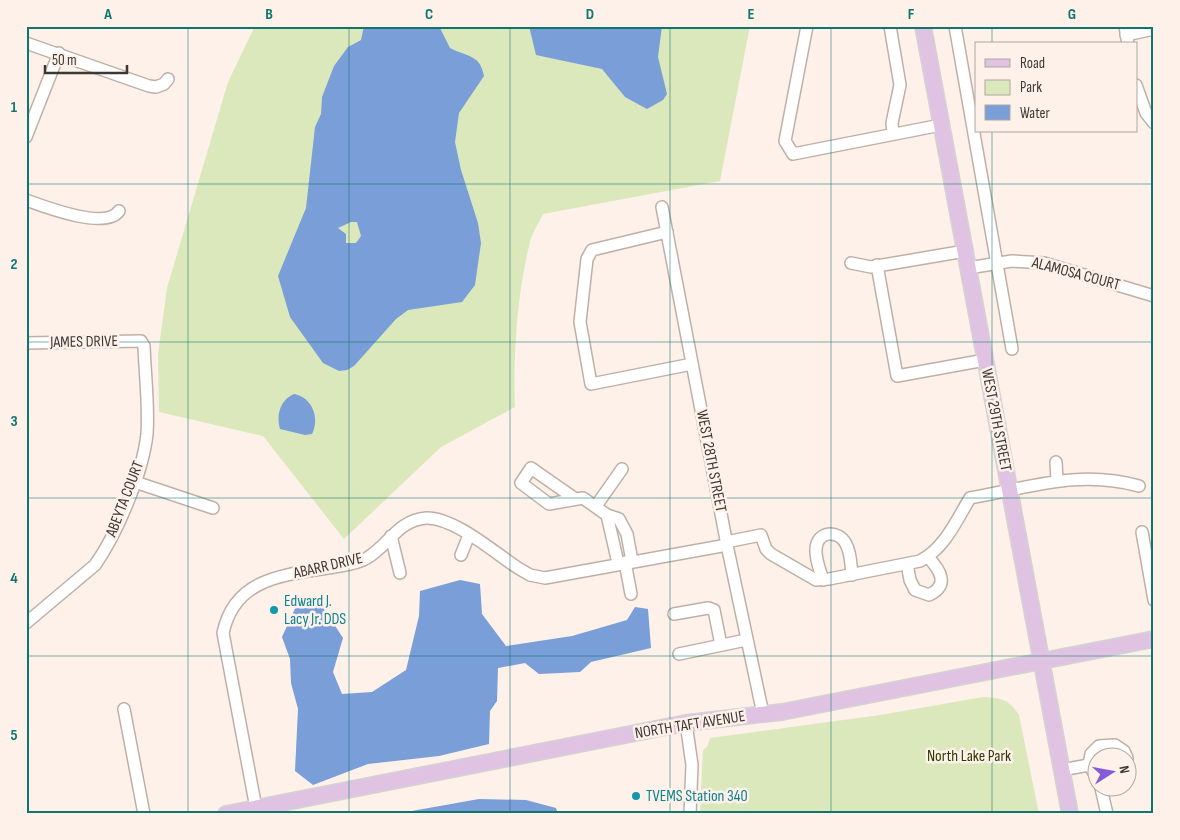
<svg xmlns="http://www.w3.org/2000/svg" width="1180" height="840" font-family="'Sofia Sans Condensed',sans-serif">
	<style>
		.green { fill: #dae8bb }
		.water { fill: #7a9ed7; fill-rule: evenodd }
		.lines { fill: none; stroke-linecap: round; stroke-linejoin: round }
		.minor-casing { stroke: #beb0a7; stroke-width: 14 }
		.major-casing { stroke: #d4d3d2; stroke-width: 18 }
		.minor { stroke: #fff; stroke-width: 11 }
		.major { stroke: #e0c2e3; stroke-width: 15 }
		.grid { fill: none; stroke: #0f766e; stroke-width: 1; stroke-opacity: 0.55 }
		.culture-dot { fill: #0f9aa8; stroke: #fdf1ea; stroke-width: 2 }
		.labels { text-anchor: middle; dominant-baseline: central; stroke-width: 5; stroke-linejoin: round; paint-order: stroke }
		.street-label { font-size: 16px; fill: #3d3834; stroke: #fdf1ea }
		.culture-label { font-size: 16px; fill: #0d838f; stroke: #fdf1ea; text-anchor: start }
		.park-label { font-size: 16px; fill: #2f3a05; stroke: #fdf1ea }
		.neatline { fill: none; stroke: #0f766e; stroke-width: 2 }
		.grid-label { font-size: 16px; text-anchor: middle; font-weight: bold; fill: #0f766e }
	</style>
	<rect width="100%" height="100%" fill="#fdf1ea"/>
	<g class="green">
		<path d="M255 26H750L720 181 543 214C539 223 532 233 530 242 517 294 513 354 515 407L441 447 344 539 263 436 159 412 158 354 167 288 228 82Z"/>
		<path d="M983 697C1001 698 1009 699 1019 715L1039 814H700L703 750 707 747 710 738 880 715Z"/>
	</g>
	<g class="water">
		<path d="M364 26H439L450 48C467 57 480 54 484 76L459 113 455 142 461 170 478 223 481 243 475 285 462 302 408 310 396 319 354 366 347 370 339 371 323 363 290 317 278 276 306 208 315 127 321 114 322 97 334 66 348 47 361 40ZM351 222H357L361 236 356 243H346V234L338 228Z"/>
		<path d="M529 26H662L658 57 667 94 663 100 647 109 625 97 602 69 536 55Z"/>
		<path d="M294 394C312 397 320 418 312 434L305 435 280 429C276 415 280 400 294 394Z"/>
		<path d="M460 580 480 584 482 614 506 646 572 636 627 620 635 607 648 609 651 648 591 662 580 672 539 674 525 663 498 668 497 701 490 711 489 744 439 756 368 764 313 785 295 771 298 709 291 683 290 659 282 637 298 602 319 601 343 638 333 672 342 694 372 692 406 670 419 616 420 591Z"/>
		<path d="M479 799 526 800 556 808 558 814H395Z"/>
	</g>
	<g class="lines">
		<g class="minor-casing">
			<g id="minor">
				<path d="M807 26 785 141 793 154 941 125"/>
				<path d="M890 26 900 85 892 123 893 134"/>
				<path d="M955 26 1012 349"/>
				<path d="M1125 26 1128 44"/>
				<path d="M1126 35 1154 29"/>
				<path d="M26 43 149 86 156 87 164 84 168 79"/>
				<path d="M1136 85 1146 113 1154 123"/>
				<path d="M26 137 59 53"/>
				<path d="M26 200C45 207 106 230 119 211"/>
				<path d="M662 207 727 545 763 714"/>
				<path d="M667 232 592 250 587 259 580 322 591 384 692 364"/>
				<path d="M851 263 871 267 965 251"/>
				<path d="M877 265 897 376 985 360"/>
				<path d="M968 268 1012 261 1044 263 1154 296"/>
				<path d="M26 343 141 341 144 346C145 375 149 405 147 434 143 472 117 534 95 565L26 623"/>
				<path d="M1056 462 1057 480"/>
				<path d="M135 482 213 508"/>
				<path d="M574 498 531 468 521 483 549 504 583 498 607 515 619 519 627 534 632 561"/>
				<path d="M596 506 622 469"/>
				<path d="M607 515 618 563"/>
				<path d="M1142 532 1154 600"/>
				<path d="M391 536 400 573"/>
				<path d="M726 542 761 535 766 549 771 554 816 580 829 579 920 561C945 548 956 521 970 498 1028 488 1079 469 1139 486"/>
				<path d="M461 555 469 535"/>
				<path d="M625 562 631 594"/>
				<path d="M907 564 910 580 915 590 929 595C950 585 940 570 928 557"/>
				<path d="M823 580C820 570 815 559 816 549 817 531 838 529 846 544 851 553 851 565 852 575"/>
				<path d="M674 614 708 608 714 610 721 645"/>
				<path d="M679 654 746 640"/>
				<path d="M124 709 144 814"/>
				<path d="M686 723 692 765 690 814"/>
				<path d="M1061 770 1089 765"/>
				<path d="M1098 779 1089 765 1091 754 1099 746 1115 745 1124 751 1127 758"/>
				<path d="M1101 788 1107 814"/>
				<path d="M256 808 223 633C235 576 287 575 334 567 345 565 357 564 367 558 388 546 398 520 426 518 454 517 495 553 518 568L530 575 545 578 727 545"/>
			</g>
		</g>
		<g class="major-casing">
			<g id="major">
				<path d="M923 26 1070 814"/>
				<path d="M226 814 686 723 782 712 1154 639"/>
			</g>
		</g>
		<use href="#minor" class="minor"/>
		<use href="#major" class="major"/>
	</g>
	<path class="grid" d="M188 26V814M349 26V814M510 26V814M670 26V814M831 26V814M992 26V44M992 131V814M26 184H1154M26 342H1154M26 498H1154M26 656H1154"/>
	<g class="culture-dot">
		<circle cx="274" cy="610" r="5"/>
		<circle cx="636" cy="796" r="5"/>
	</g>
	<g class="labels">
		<g class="street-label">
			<text transform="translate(1076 274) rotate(15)">ALAMOSA COURT</text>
			<text transform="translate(84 342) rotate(-1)">JAMES DRIVE</text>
			<text transform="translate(996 420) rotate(79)">WEST 29TH STREET</text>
			<text transform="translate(711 461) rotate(79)">WEST 28TH STREET</text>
			<text transform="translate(125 499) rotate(-69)">ABEYTA COURT</text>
			<text transform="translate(328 566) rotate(-13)">ABARR DRIVE</text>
			<text transform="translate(690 725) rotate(-9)">NORTH TAFT AVENUE</text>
		</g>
		<g class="culture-label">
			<text x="284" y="601">Edward J.<tspan x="284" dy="18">Lacy Jr. DDS</tspan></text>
			<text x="646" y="796">TVEMS Station 340</text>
		</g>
		<g class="park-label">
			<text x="969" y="756">North Lake Park</text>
		</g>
	</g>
	<rect width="1180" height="840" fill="none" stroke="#fdf1ea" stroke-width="55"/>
	<rect x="975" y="42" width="162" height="90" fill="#fdf1ea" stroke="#b0a7a1"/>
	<rect x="985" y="59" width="25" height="8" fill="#e0c2e3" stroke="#b0a7a1"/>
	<text x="1020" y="68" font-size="15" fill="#3d3834">Road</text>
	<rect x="985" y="80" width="25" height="15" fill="#dae8bb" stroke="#b0a7a1"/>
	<text x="1020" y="92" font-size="15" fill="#3d3834">Park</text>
	<rect x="985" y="105" width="25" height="15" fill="#7a9ed7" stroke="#b0a7a1"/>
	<text x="1020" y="118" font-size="15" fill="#3d3834">Water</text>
	<g transform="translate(1112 772) rotate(79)"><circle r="24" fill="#fdf1ea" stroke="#b0a7a1"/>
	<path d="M0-4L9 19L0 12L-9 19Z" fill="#865cd6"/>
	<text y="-8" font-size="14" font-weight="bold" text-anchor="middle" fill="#3d3834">N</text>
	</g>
	<path d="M45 65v8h82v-8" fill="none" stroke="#3d3834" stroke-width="2.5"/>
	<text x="52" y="65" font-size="15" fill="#3d3834" stroke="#fdf1ea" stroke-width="4" paint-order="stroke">50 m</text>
	<rect x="28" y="28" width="1124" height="784" class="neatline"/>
	<g class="grid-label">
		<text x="108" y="19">A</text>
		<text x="269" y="19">B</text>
		<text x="429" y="19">C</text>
		<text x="590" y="19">D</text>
		<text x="751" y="19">E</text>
		<text x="911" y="19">F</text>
		<text x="1072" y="19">G</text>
		<text x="14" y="112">1</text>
		<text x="14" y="269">2</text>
		<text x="14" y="426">3</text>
		<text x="14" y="583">4</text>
		<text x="14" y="740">5</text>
	</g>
</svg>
